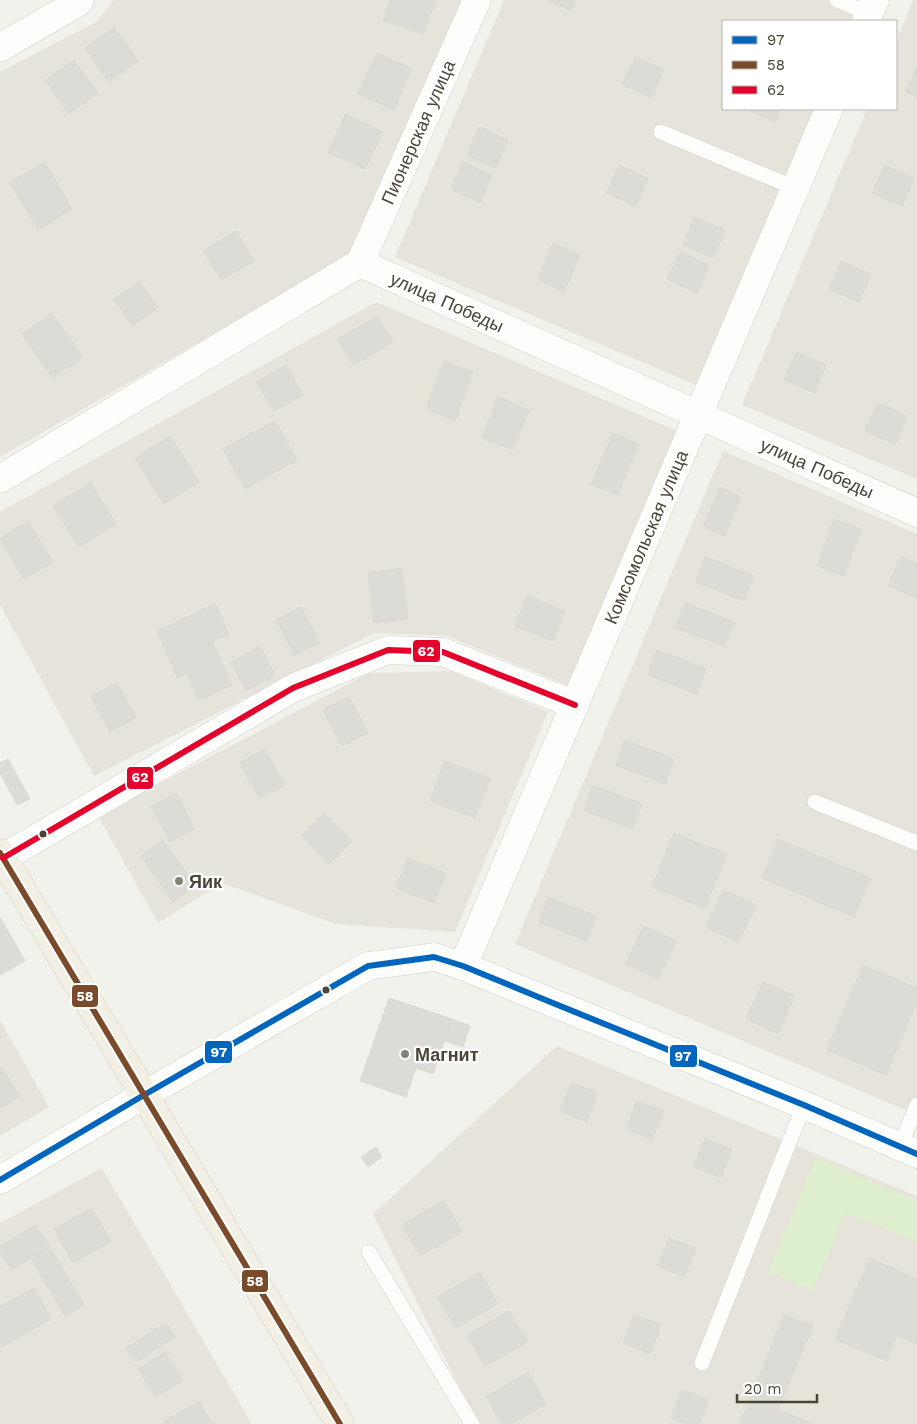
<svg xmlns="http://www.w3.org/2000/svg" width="917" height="1424" font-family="'Work Sans',sans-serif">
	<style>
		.residential { fill: #e6e4da }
		.green { fill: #dec }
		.building { fill: #dcdbd5; stroke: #dbd9d2 }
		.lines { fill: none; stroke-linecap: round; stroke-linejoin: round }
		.lane-casing { stroke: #d0cfca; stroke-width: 16 }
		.street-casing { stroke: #d0cfca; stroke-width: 29 }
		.primary-casing { stroke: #d5cfb9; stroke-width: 29 }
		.lane { stroke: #fdfdfc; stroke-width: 15 }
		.street { stroke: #fdfdfc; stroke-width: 28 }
		.primary { stroke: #f2efe4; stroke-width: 28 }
		.bus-1-casing { stroke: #fff; stroke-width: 10 }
		.bus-2-casing { stroke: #fff; stroke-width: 10 }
		.bus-3-casing { stroke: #fff; stroke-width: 10 }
		.bus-1 { stroke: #0065bd; stroke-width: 6 }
		.bus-2 { stroke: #7a4b2a; stroke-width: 6 }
		.bus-3 { stroke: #e4002b; stroke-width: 6 }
		.bus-dot { fill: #4a4437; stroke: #fff; stroke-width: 2 }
		.poi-dot { fill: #858177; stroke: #fff; stroke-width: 2 }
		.labels { text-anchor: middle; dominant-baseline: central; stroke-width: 4.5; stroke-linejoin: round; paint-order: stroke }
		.street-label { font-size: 18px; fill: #4a4437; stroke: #fff }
		.poi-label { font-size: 18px; font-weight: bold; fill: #4a4437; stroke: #fff; text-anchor: start }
		.line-badge { stroke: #fff; stroke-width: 2 }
		.badge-label { font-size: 14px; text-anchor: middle; font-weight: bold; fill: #fff }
	</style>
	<rect width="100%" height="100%" fill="#f2f2ed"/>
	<g class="residential">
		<path d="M114 0H465L357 251 0 457V72L96 22Z"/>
		<path d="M504 0H860L851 21H723V109H814L696 385 395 257Z"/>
		<path d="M913 0H917V479L742 405 867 109H896V41Z"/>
		<path d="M376 302 677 431 569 686 447 636 374 633 94 776 0 605V512Z"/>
		<path d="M723 451 917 534V1115L515 944Z"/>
		<path d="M451 671 548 712 455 932 336 924 222 883 158 923 98 816 369 673Z"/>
		<path d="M0 1020 49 1107 0 1136Z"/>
		<path d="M557 1046 917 1196V1424H478L373 1214Z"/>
		<path d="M102 1168 252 1424H0V1223Z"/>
	</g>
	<path class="green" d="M816 1158 917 1201V1242L846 1212 813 1290 768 1271Z"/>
	<g class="building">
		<path d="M390 0H436L423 34 383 20Z"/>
		<path d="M547 0H576L571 11Z"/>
		<path d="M114 27 138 61 108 82 85 48Z"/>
		<path d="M377 53 412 69 393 110 358 94Z"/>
		<path d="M635 57 664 69 652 98 622 84Z"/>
		<path d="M74 60 98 93 69 114 45 80Z"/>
		<path d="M917 67V97L906 92Z"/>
		<path d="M746 109H781L775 122Z"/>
		<path d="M346 114 383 132 365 169 328 152Z"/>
		<path d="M479 127 508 140 496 168 467 155Z"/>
		<path d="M45 162 72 209 38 230 10 183Z"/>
		<path d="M463 162 492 175 480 203 451 189Z"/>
		<path d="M619 165 648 178 636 206 607 193Z"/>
		<path d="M885 165 914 178 902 206 872 193Z"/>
		<path d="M695 217 725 230 713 258 683 245Z"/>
		<path d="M236 231 254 261 221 280 204 250Z"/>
		<path d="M553 243 580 255 564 292 538 280Z"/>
		<path d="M680 252 709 265 697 293 667 279Z"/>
		<path d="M842 261 871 275 859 302 829 289Z"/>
		<path d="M140 281 158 308 132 326 114 299Z"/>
		<path d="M52 313 83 357 52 378 22 334Z"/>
		<path d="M377 316 393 342 353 365 338 339Z"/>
		<path d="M797 352 826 365 814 393 784 380Z"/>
		<path d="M444 361 473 372 455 421 426 409Z"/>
		<path d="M286 365 303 395 274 411 257 382Z"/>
		<path d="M498 397 529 410 513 450 482 438Z"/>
		<path d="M878 403 907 416 895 444 865 431Z"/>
		<path d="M275 421 297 460 245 489 223 449Z"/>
		<path d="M613 433 639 444 617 495 591 484Z"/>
		<path d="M170 436 199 482 164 504 135 458Z"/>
		<path d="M91 483 116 524 79 547 53 506Z"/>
		<path d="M720 487 741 497 724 536 703 527Z"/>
		<path d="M834 519 861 529 844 576 817 566Z"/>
		<path d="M28 521 53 562 24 579 0 538Z"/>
		<path d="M901 556 917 564V598L888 585Z"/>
		<path d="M705 557 754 576 744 601 696 582Z"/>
		<path d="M402 568 408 619 374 623 368 573Z"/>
		<path d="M527 596 565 611 553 641 515 626Z"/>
		<path d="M685 603 734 622 724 646 675 628Z"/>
		<path d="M215 604 229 634 212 641 232 685 199 700 187 674 178 678 157 631Z"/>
		<path d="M301 607 320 643 294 656 276 620Z"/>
		<path d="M260 646 275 675 246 691 231 662Z"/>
		<path d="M657 650 706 669 697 694 648 675Z"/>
		<path d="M117 683 136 718 110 732 91 696Z"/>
		<path d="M349 697 368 733 342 746 323 710Z"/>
		<path d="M625 740 674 759 665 784 616 765Z"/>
		<path d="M265 749 285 785 259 798 240 762Z"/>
		<path d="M8 759 30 799 17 805 0 773V763Z"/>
		<path d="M445 761 490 778 475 818 430 801Z"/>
		<path d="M593 785 642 804 632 829 584 810Z"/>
		<path d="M176 793 195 829 170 842 151 806Z"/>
		<path d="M324 813 352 842 329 864 302 835Z"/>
		<path d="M674 833 727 854 705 908 652 887Z"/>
		<path d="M778 839 870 878 854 917 762 878Z"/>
		<path d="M163 840 195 886 173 902 141 856Z"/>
		<path d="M408 858 446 873 434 903 396 888Z"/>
		<path d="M723 890 756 905 738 942 706 928Z"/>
		<path d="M548 897 596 916 587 941 539 922Z"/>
		<path d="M0 917 25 961 1 975 0 974Z"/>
		<path d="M643 926 676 941 658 979 626 964Z"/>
		<path d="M863 965 917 988V1002L886 1075 827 1050Z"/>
		<path d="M763 982 795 996 778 1034 746 1019Z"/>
		<path d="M389 998 452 1019 433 1074 416 1068 406 1097 360 1081Z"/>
		<path d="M452 1019 470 1026 463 1047 445 1041Z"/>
		<path d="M0 1066 20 1096 0 1109Z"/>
		<path d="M571 1083 598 1093 587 1122 560 1111Z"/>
		<path d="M637 1101 664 1111 652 1140 626 1129Z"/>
		<path d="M705 1139 732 1149 721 1178 694 1167Z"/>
		<path d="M376 1147 382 1157 368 1167 361 1157Z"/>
		<path d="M444 1200 462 1232 420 1256 402 1225Z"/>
		<path d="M92 1208 111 1242 73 1263 54 1229Z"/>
		<path d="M36 1225 50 1247 11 1270 0 1252V1246Z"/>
		<path d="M669 1238 696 1248 684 1277 658 1266Z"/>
		<path d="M50 1247 84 1305 65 1316 31 1258Z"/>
		<path d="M870 1258 917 1279V1344L897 1335 886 1361 835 1339Z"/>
		<path d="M480 1272 498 1304 456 1328 437 1297Z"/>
		<path d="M34 1288 51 1319 2 1347 0 1344V1307Z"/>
		<path d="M509 1311 528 1342 485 1366 467 1335Z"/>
		<path d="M634 1315 661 1325 650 1354 623 1343Z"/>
		<path d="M784 1315 813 1326 778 1410 813 1424H740Z"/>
		<path d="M166 1323 175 1337 135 1362 126 1348Z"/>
		<path d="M165 1352 183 1380 156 1397 138 1369Z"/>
		<path d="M528 1372 546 1404 511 1424H502L486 1397Z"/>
		<path d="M682 1390 709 1400 700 1424H685L671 1418Z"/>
		<path d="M199 1401 212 1424H163L162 1423Z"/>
	</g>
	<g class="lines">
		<g class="lane-casing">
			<g id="lane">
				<path d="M837 0 869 14"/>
				<path d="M661 132 795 188"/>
				<path d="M815 802 917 843"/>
				<path d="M900 1146 917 1105"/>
				<path d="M369 1252 472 1424"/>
				<path d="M702 1363 804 1105"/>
			</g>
		</g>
		<g class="street-casing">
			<g id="street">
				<path d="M866 21 875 0"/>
				<path d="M0 48 77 3 80 0"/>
				<path d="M360 263 477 0"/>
				<path d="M0 479 360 263 917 513"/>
				<path d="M3 858 293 688 388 650 443 652 575 705"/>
				<path d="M463 966 829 109"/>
				<path d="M0 1180 144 1095 368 966 434 957 463 966 548 1001 804 1105 917 1154"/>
			</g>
		</g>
		<g class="primary-casing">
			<path id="primary" d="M0 853 340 1424"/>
		</g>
		<use href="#lane" class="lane"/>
		<use href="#street" class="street"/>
		<use href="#primary" class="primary"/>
		<g class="bus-1-casing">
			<path id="bus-1" d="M0 1180 144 1095 368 966 434 957 463 966 548 1001 804 1105 917 1154"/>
		</g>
		<g class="bus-2-casing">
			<path id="bus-2" d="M0 853 340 1424"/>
		</g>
		<g class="bus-3-casing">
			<path id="bus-3" d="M3 858 293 688 388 650 443 652 575 705"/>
		</g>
		<use href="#bus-1" class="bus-1"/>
		<use href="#bus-2" class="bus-2"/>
		<use href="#bus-3" class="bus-3"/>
	</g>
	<g class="bus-dot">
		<circle cx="43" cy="834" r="4.5"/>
		<circle cx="326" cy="990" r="4.5"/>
	</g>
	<g class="poi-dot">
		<circle cx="179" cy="881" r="5"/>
		<circle cx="405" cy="1054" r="5"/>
	</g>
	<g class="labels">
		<g class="street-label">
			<text transform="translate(418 132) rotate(-66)">Пионерская улица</text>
			<text transform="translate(447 302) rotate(24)">улица Победы</text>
			<text transform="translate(817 468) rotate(24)">улица Победы</text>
			<text transform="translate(646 537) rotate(-67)">Комсомольская улица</text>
		</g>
		<g class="poi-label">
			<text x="189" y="881">Яик</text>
			<text x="415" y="1054">Магнит</text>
		</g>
	</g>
	<g class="line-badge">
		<rect x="412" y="639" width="29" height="24" rx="5" fill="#e4002b"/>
		<rect x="126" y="766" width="28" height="24" rx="5" fill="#e4002b"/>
		<rect x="71" y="984" width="28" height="24" rx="5" fill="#7a4b2a"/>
		<rect x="204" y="1040" width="29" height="24" rx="5" fill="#0065bd"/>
		<rect x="669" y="1044" width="29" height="24" rx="5" fill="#0065bd"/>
		<rect x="241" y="1269" width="28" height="24" rx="5" fill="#7a4b2a"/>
	</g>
	<g class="badge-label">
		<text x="426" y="656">62</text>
		<text x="140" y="782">62</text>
		<text x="85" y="1001">58</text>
		<text x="219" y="1057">97</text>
		<text x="683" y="1061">97</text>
		<text x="255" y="1286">58</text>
	</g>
	<rect x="722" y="20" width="175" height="90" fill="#ffffff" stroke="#b7b4af"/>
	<rect x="732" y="36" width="25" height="8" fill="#0065bd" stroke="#b7b4af"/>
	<text x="767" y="45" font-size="15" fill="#4a4437">97</text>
	<rect x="732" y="61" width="25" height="8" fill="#7a4b2a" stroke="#b7b4af"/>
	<text x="767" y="70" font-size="15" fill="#4a4437">58</text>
	<rect x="732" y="86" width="25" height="8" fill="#e4002b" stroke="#b7b4af"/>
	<text x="767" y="95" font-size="15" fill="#4a4437">62</text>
	<path d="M737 1394v8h80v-8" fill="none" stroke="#4a4437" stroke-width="2.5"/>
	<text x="744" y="1394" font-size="15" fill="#4a4437" stroke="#ffffff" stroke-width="4" paint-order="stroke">20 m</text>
</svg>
